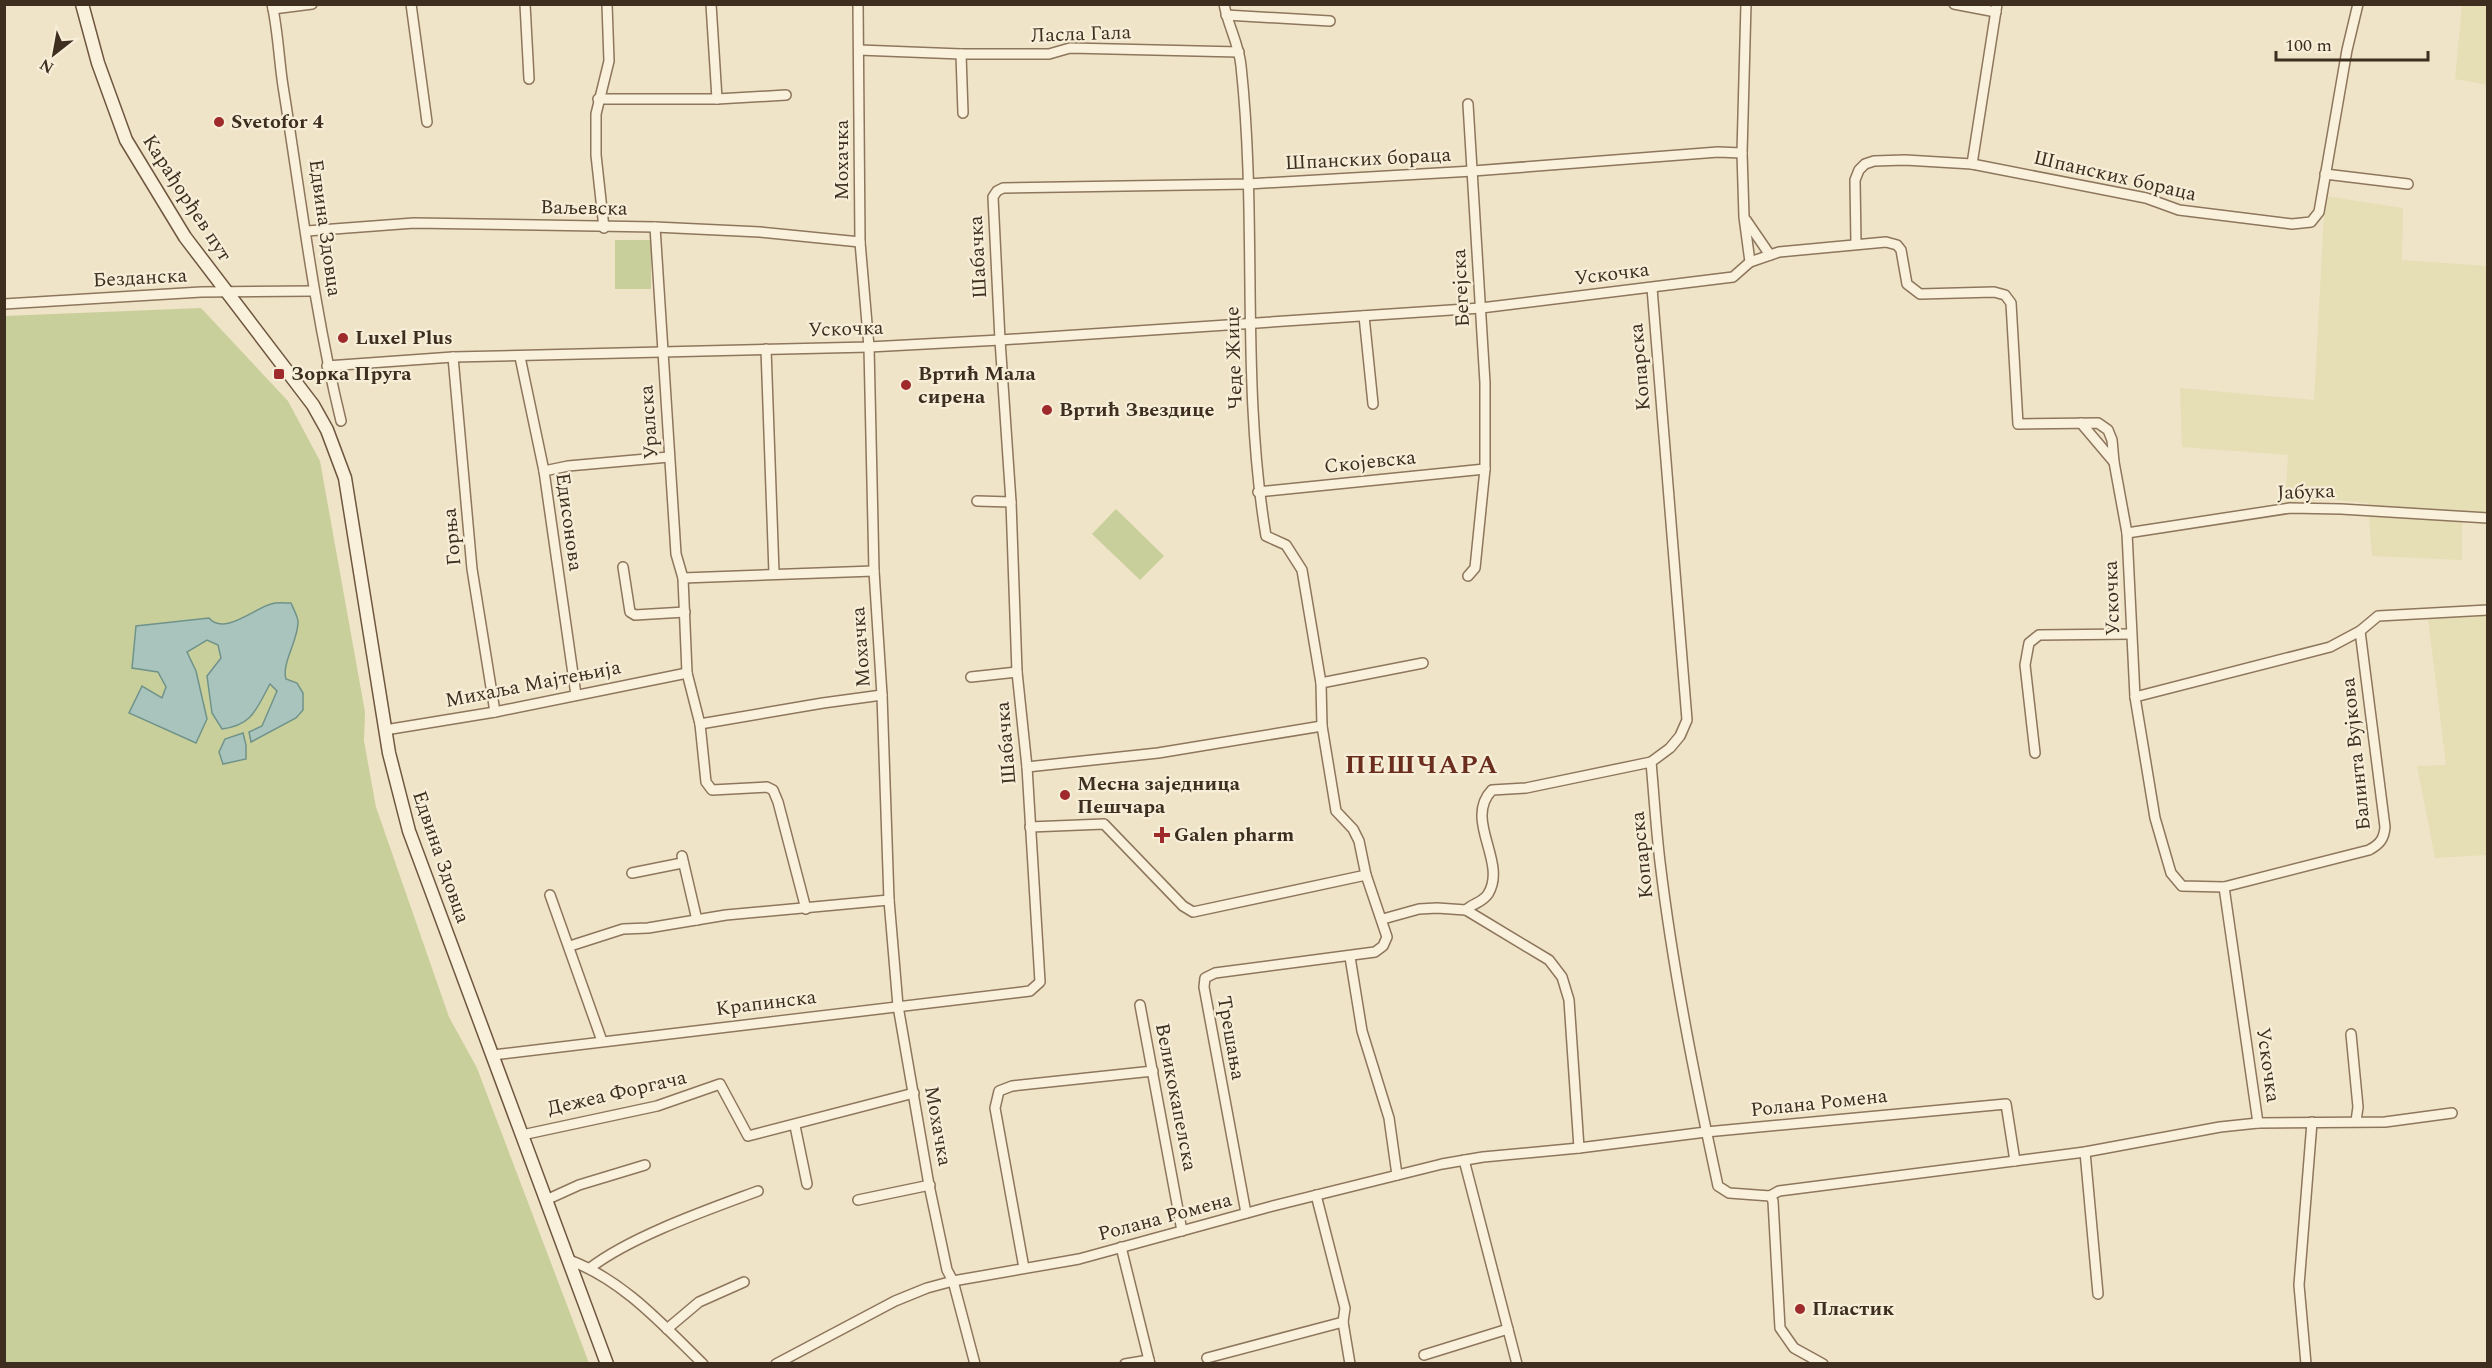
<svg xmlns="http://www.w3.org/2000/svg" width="2492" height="1368" font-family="Spectral,serif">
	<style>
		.farmland { fill: #e6deb5 }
		.green { fill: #c9cf9b }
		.water { fill: #a9c4bc; stroke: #6f938a; stroke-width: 1.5 }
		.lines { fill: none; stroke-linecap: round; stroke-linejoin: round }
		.minor-casing { stroke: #8d765c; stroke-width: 12 }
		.secondary-casing { stroke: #6f573f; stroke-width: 15 }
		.minor { stroke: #faf1dc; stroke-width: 9 }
		.secondary { stroke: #faf1dc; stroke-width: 12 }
		.poi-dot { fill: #9e2a2b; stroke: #f7eed8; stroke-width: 2 }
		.labels { text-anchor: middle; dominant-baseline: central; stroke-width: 4.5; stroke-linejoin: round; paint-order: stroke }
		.street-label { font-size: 20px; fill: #3d2e20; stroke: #f7eed8 }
		.poi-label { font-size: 20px; font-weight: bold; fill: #3d2e20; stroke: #f7eed8; text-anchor: start }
		.district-label { font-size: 26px; font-weight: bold; letter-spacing: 1.5px; fill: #6b2e1e; stroke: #f7eed8 }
	</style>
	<rect width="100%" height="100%" fill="#f0e4c8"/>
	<g class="farmland">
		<path d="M2462 5H2487V85L2455 79Z"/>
		<path d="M2325 196 2403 208 2402 260 2487 266V519H2462V560L2372 556 2368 503 2336 500 2285 502 2288 455 2182 447 2180 388 2314 400Z"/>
		<path d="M2487 606V855L2435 858 2417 766 2446 765 2427 610Z"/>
	</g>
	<g class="green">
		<rect x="615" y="240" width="36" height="49"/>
		<path d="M201 308 288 401 320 461 365 712 364 741 376 807 449 1017 477 1068 589 1363H5L4 316Z"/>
		<path d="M1116 509 1164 556 1140 580 1092 534Z"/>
	</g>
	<g class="water">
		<path d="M291 603C293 608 297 615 298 621 299 639 281 664 286 679L297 683 303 693V710L296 718 251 742 249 732 262 726 277 691 270 684C256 709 253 725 222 729L212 713 207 676 221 658 218 645 207 640 187 652 196 671 207 719 196 743 129 713 142 686 162 698 166 687 158 672 132 668 136 626 209 618C224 636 255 608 271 604 277 602 285 603 291 603Z"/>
		<path d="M243 733 246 745V759L223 764 219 752 225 739Z"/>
	</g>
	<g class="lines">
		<g class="minor-casing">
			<g id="minor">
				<path d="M272 4C278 31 279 60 283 86 301 198 314 311 341 421"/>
				<path d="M411 4 427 122"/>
				<path d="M525 4 529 79"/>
				<path d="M711 4 717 99"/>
				<path d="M858 4 860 242 869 347 874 571 882 695 889 900 898 1006 929 1185 947 1270 953 1281 975 1364"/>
				<path d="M1224 4C1228 26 1239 44 1241 66 1258 222 1240 381 1266 536L1286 545 1302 570 1321 683 1322 726 1336 811 1353 829 1359 841 1366 875 1387 937 1383 946 1375 952 1215 973 1205 978 1204 987 1246 1213"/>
				<path d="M1746 4 1742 153 1744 217 1750 262"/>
				<path d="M1954 4 1996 12"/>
				<path d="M273 9 312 4"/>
				<path d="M1226 15 1330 21"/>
				<path d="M859 50 961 54H1049L1070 48 1239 52"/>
				<path d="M961 54 963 113"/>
				<path d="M598 99H717L786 95"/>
				<path d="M1972 164 1997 4"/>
				<path d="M2325 174 2408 184"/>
				<path d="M1746 220 1770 255"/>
				<path d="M655 227 676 554 683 578 687 673 700 724 706 782 712 790 767 787 773 790 778 802 806 909"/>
				<path d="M604 228 596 155V114L609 61 607 4"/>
				<path d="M307 231 414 223 655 227 760 232 860 242"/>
				<path d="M1856 244 1855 180 1859 170 1865 164 1874 161 1905 160 1972 164 2146 198 2179 210 2292 224 2311 222 2319 212 2347 50 2358 4"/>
				<path d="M4 304 201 292 313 291"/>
				<path d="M1364 316 1373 404"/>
				<path d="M766 349 774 573"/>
				<path d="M453 357 472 569 495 712"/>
				<path d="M520 357 544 471 576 695"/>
				<path d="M327 366 453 357 869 347 1000 340 1481 308 1733 277 1750 262 1779 252 1886 242 1897 245 1901 250 1907 284 1920 294 1994 292 2005 295 2011 303 2018 424 2098 423 2108 430 2112 440 2114 462 2127 533 2135 697 2155 818 2171 873 2182 886 2224 887 2369 850C2380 844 2384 839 2385 827L2360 631"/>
				<path d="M2081 423 2114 462"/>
				<path d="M544 471 568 466 669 457"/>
				<path d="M1258 492 1485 469"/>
				<path d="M977 501 1011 502"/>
				<path d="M2127 533 2290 508 2341 509 2488 518"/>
				<path d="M623 567 630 612 635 615 685 612"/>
				<path d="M1468 576 1475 568 1485 469V383L1468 104"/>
				<path d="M683 578 874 571"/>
				<path d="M971 677 1017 672"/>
				<path d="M1321 683 1423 663"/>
				<path d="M2135 697 2330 647 2360 631 2378 616 2488 610"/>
				<path d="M700 724 823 703 882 695"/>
				<path d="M385 730 495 712 687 673"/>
				<path d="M2035 753 2025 665 2029 643 2039 635 2131 634"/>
				<path d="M1651 762C1654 795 1656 829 1660 862 1673 971 1695 1079 1718 1186L1729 1193 1770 1196 1773 1201 1780 1328 1794 1348 1823 1364"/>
				<path d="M1027 767 1158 753 1322 726"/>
				<path d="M1030 827 1104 824 1183 906 1193 912 1366 875"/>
				<path d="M682 856 697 920"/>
				<path d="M632 873 682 863"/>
				<path d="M2224 887 2258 1123"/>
				<path d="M550 895 602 1041"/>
				<path d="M1466 910C1473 903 1482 903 1488 894 1508 862 1463 820 1492 790L1526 788 1651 762 1670 748 1680 736 1687 720 1652 288"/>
				<path d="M1383 919 1419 909 1437 908 1466 910 1549 960 1562 977 1569 1000 1579 1148"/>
				<path d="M570 946 623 929 648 928 726 915 889 900"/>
				<path d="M1350 957 1362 1031 1389 1118 1397 1175"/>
				<path d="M1140 1005 1182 1231"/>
				<path d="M2351 1034 2358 1107 2356 1121"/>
				<path d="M493 1055 1030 991 1040 982 1027 767 1017 672 1011 502 1000 340 993 197 997 191 1003 188 1248 184 1473 171 1718 152 1742 153"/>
				<path d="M795 1126 807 1184"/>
				<path d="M522 1135 657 1106 720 1084 748 1136 914 1093"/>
				<path d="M2085 1152 2098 1294"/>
				<path d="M1464 1160 1517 1364"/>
				<path d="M1316 1195 1345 1308 1343 1322 1350 1364"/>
				<path d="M1770 1196 1779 1191 2085 1152 2220 1127 2258 1123 2385 1122 2452 1113"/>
				<path d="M546 1200 579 1185 645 1165"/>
				<path d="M858 1200 930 1185"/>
				<path d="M1121 1247 1150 1364"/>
				<path d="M569 1260C623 1280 662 1324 703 1364"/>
				<path d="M590 1268C632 1236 707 1210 758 1191"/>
				<path d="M1024 1268 995 1108 999 1091 1012 1086 1153 1071"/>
				<path d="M667 1329 699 1302 744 1282"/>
				<path d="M1424 1355 1508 1329"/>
				<path d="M1207 1358 1343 1322"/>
				<path d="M776 1364 895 1301 927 1288 953 1281 1079 1259 1269 1207 1442 1164 1483 1157 1579 1148 1706 1132 2006 1104 2015 1161"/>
				<path d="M1125 1364 1149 1360"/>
				<path d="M2306 1364 2299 1285 2312 1122"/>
			</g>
		</g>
		<g class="secondary-casing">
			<path id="secondary" d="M82 4 98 63 126 140 185 237 313 405 327 430 345 478 389 753 409 831 607 1364"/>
		</g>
		<use href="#minor" class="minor"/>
		<use href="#secondary" class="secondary"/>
	</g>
	<g class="poi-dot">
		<circle cx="219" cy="122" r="6"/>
		<circle cx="343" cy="338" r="6"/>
		<rect x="273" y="368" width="12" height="12" rx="3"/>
		<circle cx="906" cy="385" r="6"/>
		<circle cx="1047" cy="410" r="6"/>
		<circle cx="1065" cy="795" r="6"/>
		<path d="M1159 826h6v6h6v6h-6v6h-6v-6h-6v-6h6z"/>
		<circle cx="1800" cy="1309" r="6"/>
	</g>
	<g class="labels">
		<g class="street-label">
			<text transform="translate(1081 34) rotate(-2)">Ласла Гала</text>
			<text transform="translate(1368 159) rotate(-3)">Шпанских бораца</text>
			<text transform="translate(842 160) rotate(-90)">Мохачка</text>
			<text transform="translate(2115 176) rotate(13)">Шпанских бораца</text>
			<text transform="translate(187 198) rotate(57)">Карађорђев пут</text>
			<text transform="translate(584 208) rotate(1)">Ваљевска</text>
			<text transform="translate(325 228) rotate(82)">Едвина Здовца</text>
			<text transform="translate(978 257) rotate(-93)">Шабачка</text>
			<text transform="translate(1612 274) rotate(-7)">Ускочка</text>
			<text transform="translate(140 278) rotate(-3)">Безданска</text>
			<text transform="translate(1461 288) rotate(-93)">Бегејска</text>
			<text transform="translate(846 329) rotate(-2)">Ускочка</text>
			<text transform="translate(1234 358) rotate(-92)">Чеде Жице</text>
			<text transform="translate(1640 367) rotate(-95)">Копарска</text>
			<text transform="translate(649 422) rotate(-94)">Уралска</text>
			<text transform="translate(1370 462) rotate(-6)">Скојевска</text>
			<text transform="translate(2306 492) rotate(-2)">Јабука</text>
			<text transform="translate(569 522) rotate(82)">Едисонова</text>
			<text transform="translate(452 537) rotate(-95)">Горња</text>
			<text transform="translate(2112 598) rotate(-92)">Ускочка</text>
			<text transform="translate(861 647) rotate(-94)">Мохачка</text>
			<text transform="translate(533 684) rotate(-11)">Михаља Мајтењија</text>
			<text transform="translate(1006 743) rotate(-95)">Шабачка</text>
			<text transform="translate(2356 754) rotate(-96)">Балинта Вујкова</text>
			<text transform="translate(1642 855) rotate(-96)">Копарска</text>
			<text transform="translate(441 857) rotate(71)">Едвина Здовца</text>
			<text transform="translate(766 1003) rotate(-7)">Крапинска</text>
			<text transform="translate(1231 1038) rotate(80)">Трешања</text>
			<text transform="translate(2268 1065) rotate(82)">Ускочка</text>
			<text transform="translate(617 1093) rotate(-13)">Дежеа Форгача</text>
			<text transform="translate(1176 1097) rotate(79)">Великокапелска</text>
			<text transform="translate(1819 1103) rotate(-6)">Ролана Ромена</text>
			<text transform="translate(938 1126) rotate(80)">Мохачка</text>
			<text transform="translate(1165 1217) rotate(-15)">Ролана Ромена</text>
		</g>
		<g class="poi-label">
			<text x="231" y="122">Svetofor 4</text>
			<text x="355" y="338">Luxel Plus</text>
			<text x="291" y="374">Зорка Пруга</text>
			<text x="918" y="374">Вртић Мала<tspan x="918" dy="23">сирена</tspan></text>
			<text x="1059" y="410">Вртић Звездице</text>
			<text x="1077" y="784">Месна заједница<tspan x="1077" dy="23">Пешчара</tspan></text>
			<text x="1174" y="835">Galen pharm</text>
			<text x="1812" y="1309">Пластик</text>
		</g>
		<g class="district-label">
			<text x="1422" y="765">ПЕШЧАРА</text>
		</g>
	</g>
	<rect width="2492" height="1368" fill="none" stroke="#3d2e20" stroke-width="12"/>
	<g transform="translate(54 54) rotate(211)" stroke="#f7eed8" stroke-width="4.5" paint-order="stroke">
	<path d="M0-4.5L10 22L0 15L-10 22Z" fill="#3d2e20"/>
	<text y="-9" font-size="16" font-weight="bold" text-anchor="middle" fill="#3d2e20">N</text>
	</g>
	<path d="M2276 51v9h152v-9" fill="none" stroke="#3d2e20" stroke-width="3"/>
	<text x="2285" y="51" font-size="18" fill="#3d2e20" stroke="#f7eed8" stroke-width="4.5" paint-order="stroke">100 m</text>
</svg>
